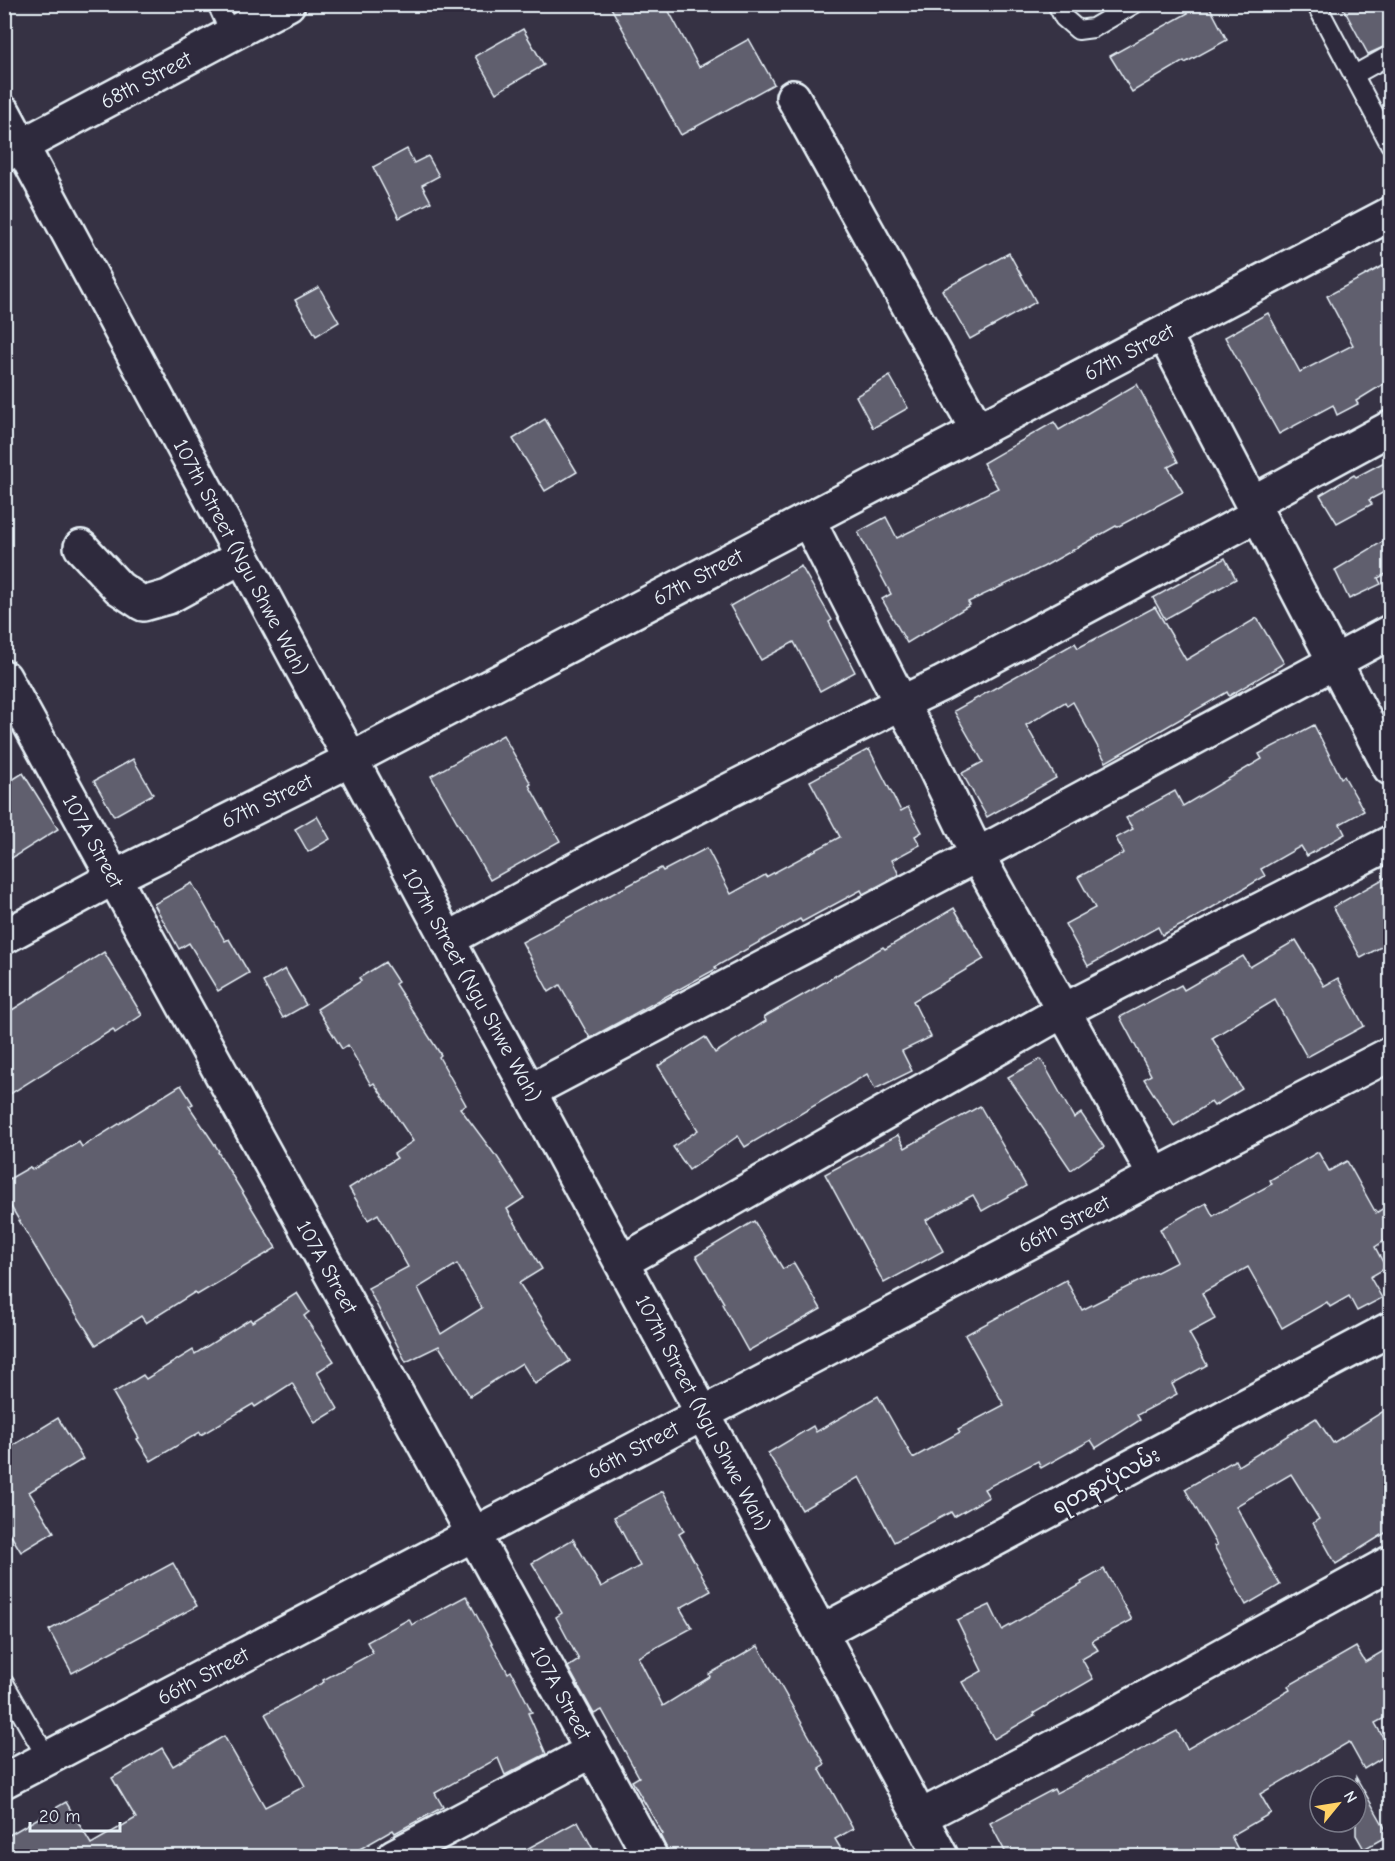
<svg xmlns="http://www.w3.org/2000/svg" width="1395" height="1861" font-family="'Comic Neue','Noto Sans Myanmar',sans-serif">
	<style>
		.building { fill: #605e6e; stroke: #e8f1f8; stroke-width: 1.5; fill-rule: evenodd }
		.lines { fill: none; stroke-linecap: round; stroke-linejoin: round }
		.service-casing { stroke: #e8f1f8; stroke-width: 22 }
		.minor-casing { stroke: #e8f1f8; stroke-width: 38 }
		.tertiary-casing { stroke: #e8f1f8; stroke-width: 38 }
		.secondary-casing { stroke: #e8f1f8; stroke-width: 38 }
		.service { stroke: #2f2a3d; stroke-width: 18 }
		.minor { stroke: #2f2a3d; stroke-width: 33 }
		.tertiary { stroke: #2f2a3d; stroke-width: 33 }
		.secondary { stroke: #2f2a3d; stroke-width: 33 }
		.labels { text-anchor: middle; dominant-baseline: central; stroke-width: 5; stroke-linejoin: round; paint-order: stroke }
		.street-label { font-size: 21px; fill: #e8f1f8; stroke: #2f2a3d }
	</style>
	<rect width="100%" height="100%" fill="#363244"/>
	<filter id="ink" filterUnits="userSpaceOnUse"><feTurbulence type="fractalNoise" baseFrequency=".0167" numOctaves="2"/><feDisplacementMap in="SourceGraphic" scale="12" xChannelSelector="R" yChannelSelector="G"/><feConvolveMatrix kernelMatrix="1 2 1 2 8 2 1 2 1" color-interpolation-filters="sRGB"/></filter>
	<g filter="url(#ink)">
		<g class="building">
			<path d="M609 4H665L699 67 749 39 774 84 681 135Z"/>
			<path d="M1204 4H1208L1227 40 1185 63 1184 61 1132 92 1110 56Z"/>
			<path d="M1341 4H1390V44L1368 54Z"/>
			<path d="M523 29 544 65 496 93 475 56Z"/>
			<path d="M407 149 414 163 428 156 439 176 422 185 431 202 399 218 373 167Z"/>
			<path d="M1009 253 1036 302 970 339 942 290Z"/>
			<path d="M1390 262V380L1356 401 1358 404 1337 415 1333 405 1279 434 1225 337 1268 313 1300 372 1353 345 1327 296Z"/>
			<path d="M319 287 339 322 316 336 295 300Z"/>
			<path d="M890 376 908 408 873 428 856 396Z"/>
			<path d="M1137 384 1178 462 1168 467 1183 492 1117 527 1116 526 1043 567 968 602 970 605 907 643 882 599 891 594 858 532 886 517 897 538 998 488 983 463 1054 422 1059 430Z"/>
			<path d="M545 419 577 472 545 491 513 439Z"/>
			<path d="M1390 459V489L1369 500 1372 504 1337 523 1320 495 1354 475 1356 477Z"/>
			<path d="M1390 537V572L1378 578 1381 584 1349 599 1335 570Z"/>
			<path d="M1225 558 1236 579 1165 619 1153 598Z"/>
			<path d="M801 566 832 620 829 622 855 672 820 691 794 642 761 660 730 606Z"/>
			<path d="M1155 607 1186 660 1257 618 1284 663 1229 696 1227 692 1106 762 1073 702 1067 706 1065 702 1026 725 1056 778 987 817 962 773 983 762 954 711 1075 643 1078 648Z"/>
			<path d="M1314 725 1341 778 1344 776 1364 811 1340 824 1345 834 1307 856 1301 846 1261 869 1265 876 1193 919 1162 935 1158 927 1088 966 1065 924 1095 908 1078 877 1124 853 1116 838 1133 829 1126 818 1175 791 1183 806 1262 759 1259 754Z"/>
			<path d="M503 735 531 784 529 785 560 841 490 880 431 776Z"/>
			<path d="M869 749 901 811 908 807 922 832 915 836 920 845 892 860 899 875 863 894 861 890 802 922 800 919 715 967 716 969 590 1038 560 985 549 992 522 942 661 868 663 871 707 848 731 894 765 875 766 877 840 837 810 781Z"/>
			<path d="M133 759 153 794 114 816 94 781Z"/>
			<path d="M23 773 58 829 4 863V785Z"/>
			<path d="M317 816 330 839 308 852 295 829Z"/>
			<path d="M1390 875V942L1361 958 1333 907Z"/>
			<path d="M192 883 225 941 229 939 249 973 218 991 189 943 179 949 154 904Z"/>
			<path d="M954 908 984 959 913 1001 931 1037 902 1051 912 1071 875 1089 867 1074 745 1147 738 1136 689 1170 673 1147 698 1130 658 1066 705 1037 715 1053 766 1021 764 1017 810 991 883 947 885 949Z"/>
			<path d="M1296 940 1324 986 1338 978 1364 1026 1307 1057 1275 1000 1212 1038 1242 1089 1214 1106 1211 1102 1174 1126 1144 1079 1151 1075 1120 1017 1181 985 1184 990 1243 956 1250 967Z"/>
			<path d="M104 952 142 1015 115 1033 113 1029 4 1098V1015Z"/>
			<path d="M385 962 398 982 395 984 441 1055 439 1057 466 1105 460 1108 495 1155H496L524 1198 507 1209 542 1269 519 1283 570 1361 535 1384 522 1363 470 1396 439 1346 406 1362 368 1288 408 1267 378 1214 368 1220 349 1188 397 1158 394 1154 413 1141 374 1083 371 1085 348 1045 342 1049 317 1009 361 981 359 978ZM457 1264 482 1308 441 1334 418 1288Z"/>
			<path d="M285 969 306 1005 283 1018 263 982Z"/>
			<path d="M1041 1059 1074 1118 1081 1113 1104 1147 1071 1170 1008 1077Z"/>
			<path d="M181 1085 193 1104 189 1106 219 1151 218 1152 276 1248 197 1295 195 1292 146 1323 141 1316 96 1345 57 1284 4 1195V1182L30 1167 32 1170 79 1142 82 1147Z"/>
			<path d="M980 1106 1026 1186 982 1211 973 1195 926 1220 943 1251 884 1283 825 1174 898 1135 905 1148Z"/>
			<path d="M1318 1152 1329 1171 1347 1161 1376 1213 1390 1204V1237L1375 1247 1386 1268 1370 1277 1382 1298 1357 1311 1349 1296 1330 1307 1327 1302 1282 1328 1248 1267 1202 1293 1215 1319 1189 1333 1207 1365 1172 1384 1177 1394 1137 1415 1140 1420 1096 1448 1091 1440 1041 1468 1038 1461 984 1489 989 1497 954 1517 951 1512 894 1542 859 1477 802 1510 768 1453 813 1426 816 1432 878 1396 913 1458 960 1432 958 1429 1004 1405 965 1335 1066 1280 1082 1310 1177 1262 1160 1229 1206 1203 1213 1216 1272 1184 1270 1180Z"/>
			<path d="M754 1221 783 1269 794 1263 821 1309 748 1351 722 1304 724 1303 696 1256Z"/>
			<path d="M297 1293 309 1312 304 1316 334 1361 317 1372 338 1409 315 1423 292 1383 255 1407 253 1404 201 1435 200 1432 151 1461 137 1439 139 1438 113 1393 143 1375 146 1379 193 1350 195 1354 250 1319 252 1322Z"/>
			<path d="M1390 1407V1530L1336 1564 1313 1523 1319 1519 1291 1474 1236 1506 1280 1585 1246 1605 1214 1546 1217 1545 1185 1489 1235 1460 1238 1466 1316 1418 1333 1443Z"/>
			<path d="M58 1418 83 1459 29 1492 54 1532 21 1552 4 1524V1451Z"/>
			<path d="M663 1491 684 1531 679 1534 711 1591 680 1608 692 1628 638 1657 663 1706 710 1677 709 1674 758 1646 825 1764 819 1768 853 1829 835 1839 846 1857H669L666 1847 660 1835 663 1834 632 1781 639 1777 602 1710 594 1714 568 1667 579 1660 556 1617 562 1613 532 1563 573 1539 601 1587 640 1566 614 1517Z"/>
			<path d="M173 1563 197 1606 72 1673 49 1630Z"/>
			<path d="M1104 1569 1132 1620 1092 1641 1098 1650 1082 1659 1093 1679 1034 1713 1035 1715 994 1739 962 1682 982 1671 957 1620 990 1605 1002 1630 1082 1584 1081 1582Z"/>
			<path d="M466 1596 508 1673 511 1671 532 1712 528 1713 546 1754 505 1775 498 1758 435 1793 443 1807 395 1833 393 1830 346 1857H4V1838L66 1802 91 1844 136 1818 112 1778 162 1748 173 1766 224 1736 265 1807 305 1786 265 1714 324 1682 323 1680 373 1653 367 1642 409 1619 412 1625Z"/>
			<path d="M1356 1647 1365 1662 1390 1647V1715L1375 1723 1390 1750V1753L1364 1769 1349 1742 1260 1794 1271 1813 1231 1836 1242 1857H1008L990 1823 1054 1789 1056 1793 1177 1731 1187 1749 1290 1690 1288 1686Z"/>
			<path d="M1356 1777 1389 1835 1364 1849 1356 1835Z"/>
			<path d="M578 1821 597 1857H512Z"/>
		</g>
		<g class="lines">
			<g class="service-casing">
				<g id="service">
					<path d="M217 4 231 35"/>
					<path d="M1057 4 1064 18 1078 30 1093 28 1134 4"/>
					<path d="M1316 4 1390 144"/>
					<path d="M1354 75 1390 55"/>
					<path d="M4 1683 47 1758"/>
				</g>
			</g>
			<g class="minor-casing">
				<g id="minor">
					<path d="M793 97 978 431"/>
					<path d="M1164 334 1390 768"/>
					<path d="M1252 503 1390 428"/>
					<path d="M81 547 119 588 143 604 168 597 241 557"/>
					<path d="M4 677 650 1856"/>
					<path d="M4 937 113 878 350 760 1390 214"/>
					<path d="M447 940 602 855 901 703 808 520"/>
					<path d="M530 1091 977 855 1390 632"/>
					<path d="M1155 1176 977 855 919 735 901 703 941 684 1257 515"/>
					<path d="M622 1262 1063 1011 1390 843"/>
					<path d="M821 1632 1390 1329"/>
					<path d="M920 1817 1087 1730 1390 1563"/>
					<path d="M394 1856 592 1751"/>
				</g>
			</g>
			<g class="tertiary-casing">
				<path id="tertiary" d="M4 1781 1155 1176 1390 1054"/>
			</g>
			<g class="secondary-casing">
				<g id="secondary">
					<path d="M4 113C314 695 629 1275 941 1856"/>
					<path d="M4 155 288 4"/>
				</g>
			</g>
			<use href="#service" class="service"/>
			<use href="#minor" class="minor"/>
			<use href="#tertiary" class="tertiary"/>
			<use href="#secondary" class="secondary"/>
		</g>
	</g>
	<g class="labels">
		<g class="street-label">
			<text transform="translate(146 80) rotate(-28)">68th Street</text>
			<text transform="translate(1129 352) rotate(-28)">67th Street</text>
			<text transform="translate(241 557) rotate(62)">107th Street (Ngu Shwe Wah)</text>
			<text transform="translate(698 577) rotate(-28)">67th Street</text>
			<text transform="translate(267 801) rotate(-26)">67th Street</text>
			<text transform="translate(93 841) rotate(61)">107A Street</text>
			<text transform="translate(472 985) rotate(61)">107th Street (Ngu Shwe Wah)</text>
			<text transform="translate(1064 1224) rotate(-28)">66th Street</text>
			<text transform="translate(327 1267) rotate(61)">107A Street</text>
			<text transform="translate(703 1413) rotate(62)">107th Street (Ngu Shwe Wah)</text>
			<text transform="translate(633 1450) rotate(-28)">66th Street</text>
			<text transform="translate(1106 1481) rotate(-28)">ရတနာပုံလမ်း</text>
			<text transform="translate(203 1676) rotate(-28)">66th Street</text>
			<text transform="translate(561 1693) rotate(61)">107A Street</text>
		</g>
	</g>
	<rect width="1395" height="1861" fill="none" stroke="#2f2a3d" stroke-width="24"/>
	<rect x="12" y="12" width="1371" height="1837" fill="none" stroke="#e8f1f8" stroke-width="2" filter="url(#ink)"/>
	<g transform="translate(1338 1804) rotate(60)"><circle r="28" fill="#2f2a3d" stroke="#797a88" stroke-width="1.5"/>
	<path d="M0-4.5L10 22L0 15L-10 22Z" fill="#ffd166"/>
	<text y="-9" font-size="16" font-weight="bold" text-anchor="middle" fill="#e8f1f8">N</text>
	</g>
	<path d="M30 1822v9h90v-9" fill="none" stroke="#e8f1f8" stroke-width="3"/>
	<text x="39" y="1822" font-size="18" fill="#e8f1f8" stroke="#2f2a3d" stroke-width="4.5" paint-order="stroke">20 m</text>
</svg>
